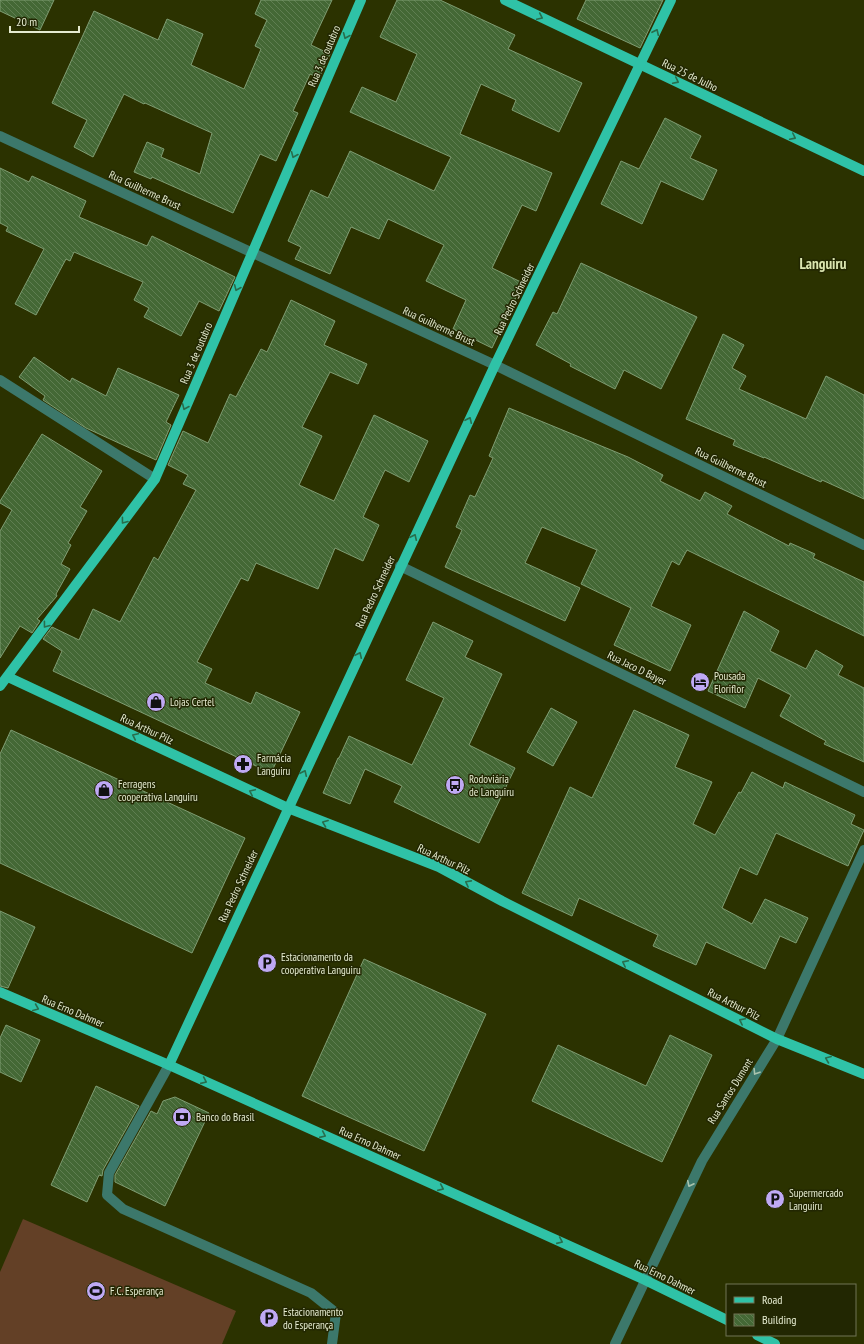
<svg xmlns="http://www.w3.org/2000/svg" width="864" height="1344" font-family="'PT Sans Narrow',sans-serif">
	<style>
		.pitch { fill: #634026 }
		.building { fill: url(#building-back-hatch); stroke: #7f9d73 }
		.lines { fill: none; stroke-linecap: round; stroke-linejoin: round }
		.minor { stroke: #3c786b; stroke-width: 10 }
		.major { stroke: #2fc2a7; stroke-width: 10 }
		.oneway { stroke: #286d4c }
		.oneway2 { stroke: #aac3ad }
		.labels { text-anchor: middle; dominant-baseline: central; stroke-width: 3; stroke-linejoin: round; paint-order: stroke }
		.street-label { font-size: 11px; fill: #e5ebd0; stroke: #222702 }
		.poi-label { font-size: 11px; fill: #e5ebd0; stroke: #222702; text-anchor: start }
		.district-label { font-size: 15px; font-weight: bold; fill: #dbe6b1; stroke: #222702 }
	</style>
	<defs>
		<pattern id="building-back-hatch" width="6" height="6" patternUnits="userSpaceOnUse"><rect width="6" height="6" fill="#446835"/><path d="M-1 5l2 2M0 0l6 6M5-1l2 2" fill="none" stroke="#5f7e51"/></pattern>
	</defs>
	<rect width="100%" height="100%" fill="#2b3200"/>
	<path class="pitch" d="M23 1219 236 1311 222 1344H0V1272Z"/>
	<g class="building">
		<path d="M0 0H54L40 30 0 11Z"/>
		<path d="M261 0H332L311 45 330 54 319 78 310 74 293 111 298 113 276 161 260 154 233 213 152 177 151 179 134 172 147 142 164 149 161 157 200 174 212 133 145 103 144 104 124 94 93 157 74 147 87 120 52 103 94 11 158 40 167 19 203 34 191 65 244 89 261 49 255 46 267 20 255 14Z"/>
		<path d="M397 0H440L515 35 508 49 582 83 559 132 512 110 516 100 481 84 460 134 552 173 536 211 522 205 492 268 523 283 492 348 453 329 466 300 426 281 444 245 388 219 379 239 351 227 330 274 295 259 301 247 288 241 311 190 328 198 350 151 434 191 451 157 350 112 362 87 396 102 417 54 380 37Z"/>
		<path d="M586 0H663L640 48 577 19Z"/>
		<path d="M665 118 701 136 690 158 717 170 703 200 661 181 642 224 601 204 621 161 639 169Z"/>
		<path d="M0 168 29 182 32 176 86 201 79 217 147 246 152 236 235 277 219 311 199 301 181 336 144 317 149 308 134 300 143 282 74 252 70 261 66 259 36 315 15 304 44 249 6 231 8 227 0 223Z"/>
		<path d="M581 263 697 317 661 389 624 370 615 389 570 366 571 364 536 345 553 312 557 314Z"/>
		<path d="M291 300 335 321 324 345 367 364 358 384 330 372 302 427 322 436 299 485 334 501 374 415 428 441 409 482 385 470 363 517 379 525 363 561 335 548 318 589 256 563 248 581 241 578 197 662 212 669 205 683 251 704 256 692 300 712 271 773 53 671 62 651 43 639 52 627 79 640 93 609 120 622 154 557 158 560 196 490 183 484 188 475 168 465 183 431 208 443 230 394 236 397 261 349 267 352Z"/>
		<path d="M723 334 744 345 732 368 746 376 739 389 806 419 826 376 864 395V499L822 480 821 482 764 457V458L733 445 735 440 686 419Z"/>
		<path d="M34 357 70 382 72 378 106 396 118 368 179 395 166 422 171 425 156 460 86 428 43 400 45 396 19 377Z"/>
		<path d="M509 408 628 457 663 475 660 481 700 501 705 492 732 506 727 514 789 546 790 543 815 554 813 558 864 582V636L687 550 679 565 672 561 651 606 691 625 670 671 614 645 631 608 581 584 597 550 542 527 525 563 580 588 565 621 445 567 462 530 456 527 470 495 475 497 493 458 489 456Z"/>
		<path d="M42 434 102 471 80 507 87 511 68 543 71 545 61 564 70 569 56 594 57 596 37 619 40 621 32 633 20 626 0 658V531L12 510 0 503V501Z"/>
		<path d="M744 611 779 631 770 651 806 669 816 650 843 666 838 675 864 688V762L824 744 826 741 780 716 791 695 758 678 745 708 708 691Z"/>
		<path d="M433 622 473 641 465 657 502 674 469 745 515 768 479 843 394 802 402 786 365 769 350 804 323 793 338 758H339L349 736 412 765 444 698 406 680Z"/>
		<path d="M551 708 577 722 553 766 527 752Z"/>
		<path d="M634 710 689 735 675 767 712 782 693 824 715 835 739 792 741 793 752 772 783 788 785 782 855 815 851 824 864 830 848 866 776 833 757 875 740 867 722 908 752 924 765 899 808 918 796 943 780 936 765 969 706 942 696 965 653 946 658 935 579 898 572 916 522 893 570 787 592 798Z"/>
		<path d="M11 730 245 838 192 953 0 863V754Z"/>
		<path d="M0 911 35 927 8 988 0 986Z"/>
		<path d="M364 959 486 1014 424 1151 302 1096Z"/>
		<path d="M6 1025 40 1040 21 1082 0 1072V1038Z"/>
		<path d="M670 1035 712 1055 662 1162 532 1101 558 1045 646 1086Z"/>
		<path d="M96 1086 139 1106 103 1170 102 1176 99 1175 87 1202 51 1185Z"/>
		<path d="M175 1097 209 1113 165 1206 115 1182V1175L151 1111 157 1114 163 1101Z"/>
	</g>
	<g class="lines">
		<g class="minor">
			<path d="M0 136 495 365 864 545"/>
			<path d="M0 380 155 479"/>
			<path d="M400 566 864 792"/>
			<path d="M169 1065 109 1173 107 1195 123 1209 311 1293 336 1313 332 1344"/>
			<path d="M615 1344 702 1161 777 1039 864 850"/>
		</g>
		<g class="major">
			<path d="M505 0 864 171"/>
			<path d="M8 677 288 808 439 867 502 901 777 1039 864 1074"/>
			<path d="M0 686 155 479 361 0"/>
			<path d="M0 992 169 1065 645 1280 727 1320"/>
			<path d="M169 1065 495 365 671 0"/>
			<path d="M757 1335 775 1344"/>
		</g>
	</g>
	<defs><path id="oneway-chevron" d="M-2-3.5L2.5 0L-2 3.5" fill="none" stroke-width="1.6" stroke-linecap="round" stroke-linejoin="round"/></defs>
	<g class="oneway">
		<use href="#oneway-chevron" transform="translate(540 17) rotate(25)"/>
		<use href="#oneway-chevron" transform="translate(656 32) rotate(-65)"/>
		<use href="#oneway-chevron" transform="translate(346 36) rotate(113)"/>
		<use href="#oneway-chevron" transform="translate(676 81) rotate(26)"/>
		<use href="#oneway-chevron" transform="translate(793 137) rotate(26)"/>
		<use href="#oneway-chevron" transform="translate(294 155) rotate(113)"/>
		<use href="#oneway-chevron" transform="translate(237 288) rotate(113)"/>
		<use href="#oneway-chevron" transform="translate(185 407) rotate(113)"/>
		<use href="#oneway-chevron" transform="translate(469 420) rotate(-65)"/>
		<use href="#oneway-chevron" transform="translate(124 521) rotate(127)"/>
		<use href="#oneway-chevron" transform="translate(414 537) rotate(-65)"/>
		<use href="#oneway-chevron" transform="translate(46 625) rotate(127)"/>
		<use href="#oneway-chevron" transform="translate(359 655) rotate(-65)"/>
		<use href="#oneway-chevron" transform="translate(135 736) rotate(-155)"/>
		<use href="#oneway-chevron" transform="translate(304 773) rotate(-65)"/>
		<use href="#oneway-chevron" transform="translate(252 792) rotate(-155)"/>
		<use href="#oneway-chevron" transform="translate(325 823) rotate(-159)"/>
		<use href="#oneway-chevron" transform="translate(468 883) rotate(-152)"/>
		<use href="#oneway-chevron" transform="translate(625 963) rotate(-153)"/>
		<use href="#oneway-chevron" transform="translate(36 1008) rotate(23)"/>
		<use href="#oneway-chevron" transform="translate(742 1021) rotate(-153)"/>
		<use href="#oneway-chevron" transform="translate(828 1059) rotate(-158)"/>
		<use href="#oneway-chevron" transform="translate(204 1081) rotate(24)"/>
		<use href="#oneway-chevron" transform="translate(323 1135) rotate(24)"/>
		<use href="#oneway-chevron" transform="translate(441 1188) rotate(24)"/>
		<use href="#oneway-chevron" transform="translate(560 1241) rotate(24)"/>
	</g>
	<g class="oneway2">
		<use href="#oneway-chevron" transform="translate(756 1072) rotate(122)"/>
		<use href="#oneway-chevron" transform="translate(690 1184) rotate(116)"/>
	</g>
	<defs>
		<g id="hotel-disc" transform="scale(1)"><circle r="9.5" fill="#bfa9f4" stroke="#222702"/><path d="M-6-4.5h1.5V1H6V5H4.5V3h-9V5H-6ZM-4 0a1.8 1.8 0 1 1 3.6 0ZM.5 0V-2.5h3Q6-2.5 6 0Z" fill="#111"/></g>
		<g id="shop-disc" transform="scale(1)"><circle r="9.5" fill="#bfa9f4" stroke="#222702"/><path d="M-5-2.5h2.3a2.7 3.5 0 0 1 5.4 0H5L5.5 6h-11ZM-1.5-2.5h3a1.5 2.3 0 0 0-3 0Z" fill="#111"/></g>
		<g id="pharmacy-disc" transform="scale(1)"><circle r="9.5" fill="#bfa9f4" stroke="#222702"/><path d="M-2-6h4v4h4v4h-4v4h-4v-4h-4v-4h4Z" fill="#111"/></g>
		<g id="bus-disc" transform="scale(1)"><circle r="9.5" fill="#bfa9f4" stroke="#222702"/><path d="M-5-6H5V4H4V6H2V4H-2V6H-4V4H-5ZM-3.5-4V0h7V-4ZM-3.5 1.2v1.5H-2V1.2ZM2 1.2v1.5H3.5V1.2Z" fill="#111"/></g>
		<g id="parking-disc" transform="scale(1)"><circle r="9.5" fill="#bfa9f4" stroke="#222702"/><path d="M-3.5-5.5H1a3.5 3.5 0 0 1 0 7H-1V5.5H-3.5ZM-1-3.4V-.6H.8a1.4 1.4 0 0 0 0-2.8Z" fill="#111"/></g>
		<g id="bank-disc" transform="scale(1)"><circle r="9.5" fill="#bfa9f4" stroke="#222702"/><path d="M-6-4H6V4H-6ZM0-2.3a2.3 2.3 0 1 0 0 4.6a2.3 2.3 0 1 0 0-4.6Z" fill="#111"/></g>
		<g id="stadium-disc" transform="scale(1)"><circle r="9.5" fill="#bfa9f4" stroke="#222702"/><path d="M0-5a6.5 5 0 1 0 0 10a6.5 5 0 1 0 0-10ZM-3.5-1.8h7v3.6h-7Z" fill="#111"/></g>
	</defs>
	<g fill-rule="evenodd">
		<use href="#hotel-disc" x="700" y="682"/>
		<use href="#shop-disc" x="156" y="702"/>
		<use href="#pharmacy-disc" x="243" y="764"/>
		<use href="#bus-disc" x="455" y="785"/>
		<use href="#shop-disc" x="104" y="790"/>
		<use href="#parking-disc" x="267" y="963"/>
		<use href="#bank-disc" x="182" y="1117"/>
		<use href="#parking-disc" x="775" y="1199"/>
		<use href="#stadium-disc" x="96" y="1291"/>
		<use href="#parking-disc" x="269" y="1318"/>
	</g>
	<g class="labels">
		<g class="street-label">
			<text transform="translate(324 56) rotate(-67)">Rua 3 de outubro</text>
			<text transform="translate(690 75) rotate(26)">Rua 25 de Julho</text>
			<text transform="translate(145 190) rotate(25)">Rua Guilherme Brust</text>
			<text transform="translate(514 299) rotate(-64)">Rua Pedro Schneider</text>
			<text transform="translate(439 326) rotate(25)">Rua Guilherme Brust</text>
			<text transform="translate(196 353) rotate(-67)">Rua 3 de outubro</text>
			<text transform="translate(731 467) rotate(26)">Rua Guilherme Brust</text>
			<text transform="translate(375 592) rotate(-65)">Rua Pedro Schneider</text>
			<text transform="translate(637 668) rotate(26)">Rua Jaco D Bayer</text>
			<text transform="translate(147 729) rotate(25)">Rua Arthur Pilz</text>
			<text transform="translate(444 859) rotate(25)">Rua Arthur Pilz</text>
			<text transform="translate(238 886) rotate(-65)">Rua Pedro Schneider</text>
			<text transform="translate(734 1004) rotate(27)">Rua Arthur Pilz</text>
			<text transform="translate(73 1011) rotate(23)">Rua Erno Dahmer</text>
			<text transform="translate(730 1091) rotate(-58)">Rua Santos Dumont</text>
			<text transform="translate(370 1143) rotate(24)">Rua Erno Dahmer</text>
			<text transform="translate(665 1277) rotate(26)">Rua Erno Dahmer</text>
		</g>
		<g class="poi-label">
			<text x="714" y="676">Pousada<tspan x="714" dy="13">Floriflor</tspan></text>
			<text x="170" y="702">Lojas Certel</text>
			<text x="257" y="758">Farmácia<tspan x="257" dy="13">Languiru</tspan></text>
			<text x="469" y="779">Rodoviária<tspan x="469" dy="13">de Languiru</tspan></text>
			<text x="118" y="784">Ferragens<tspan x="118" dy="13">cooperativa Languiru</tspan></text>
			<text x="281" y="957">Estacionamento da<tspan x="281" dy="13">cooperativa Languiru</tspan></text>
			<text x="196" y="1117">Banco do Brasil</text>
			<text x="789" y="1193">Supermercado<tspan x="789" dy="13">Languiru</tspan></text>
			<text x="110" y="1291">F.C. Esperança</text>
			<text x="283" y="1312">Estacionamento<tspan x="283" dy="13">do Esperança</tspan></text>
		</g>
		<g class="district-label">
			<text x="823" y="263">Languiru</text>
		</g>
	</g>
	<rect x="726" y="1284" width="130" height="52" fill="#222702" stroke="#707554"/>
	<rect x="734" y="1297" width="20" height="6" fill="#2fc2a7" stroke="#707554"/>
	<text x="762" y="1304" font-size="12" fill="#e5ebd0">Road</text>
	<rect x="734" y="1314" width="20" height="12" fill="url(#building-back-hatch)" stroke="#707554"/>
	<text x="762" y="1324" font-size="12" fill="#e5ebd0">Building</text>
	<path d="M10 26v6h69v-6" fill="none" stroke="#e5ebd0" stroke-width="2"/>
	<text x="16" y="26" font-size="12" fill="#e5ebd0" stroke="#222702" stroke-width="3" paint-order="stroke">20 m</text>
</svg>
